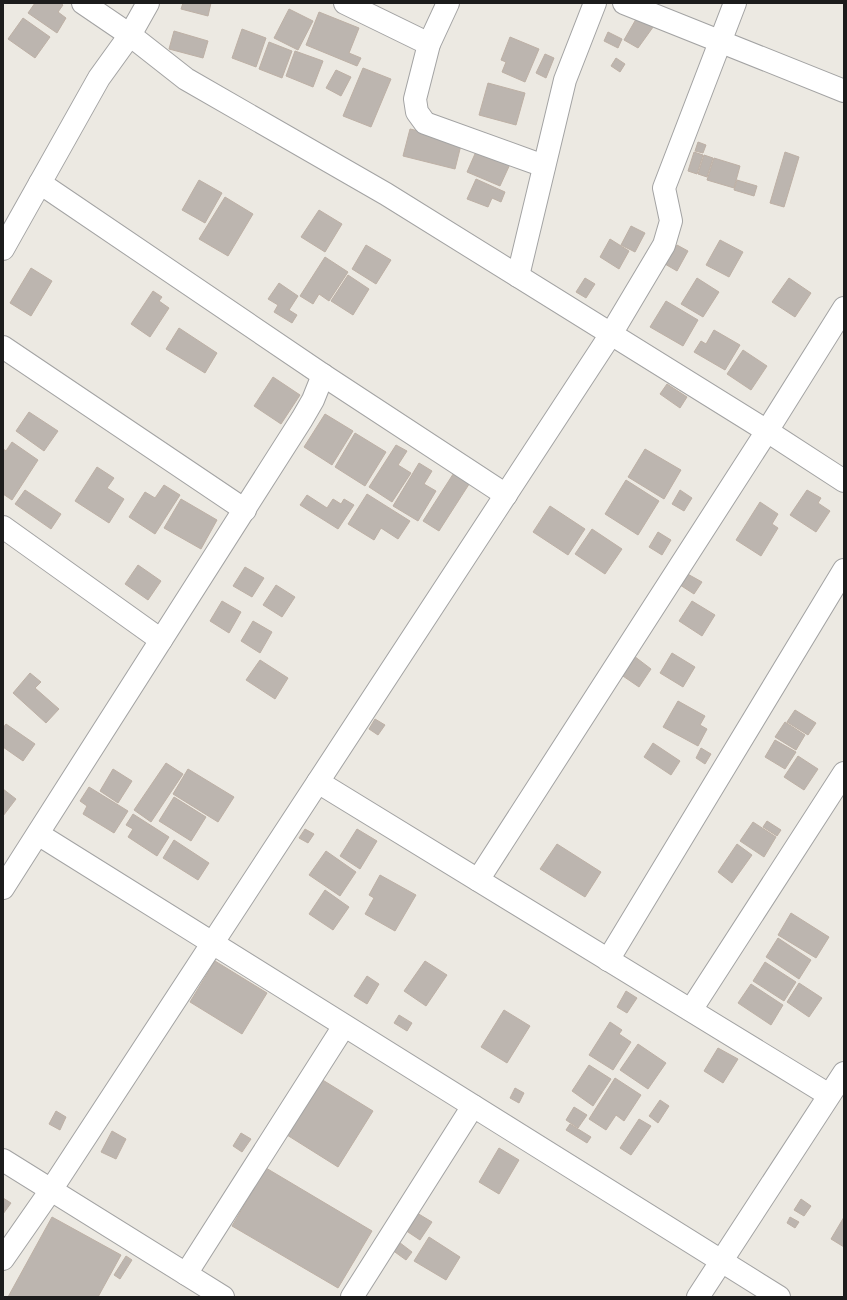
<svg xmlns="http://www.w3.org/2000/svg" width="847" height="1300" font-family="'Archivo Narrow',sans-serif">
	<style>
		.building { fill: #bcb5af; stroke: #bdb0a5 }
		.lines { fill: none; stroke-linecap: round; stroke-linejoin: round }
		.minor-casing { stroke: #a3a3a3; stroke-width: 24 }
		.tertiary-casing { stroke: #a3a3a3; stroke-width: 24 }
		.minor { stroke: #fff; stroke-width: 22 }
		.tertiary { stroke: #fff; stroke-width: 22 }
	</style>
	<rect width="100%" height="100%" fill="#ece9e2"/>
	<g class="building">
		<path d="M35 3H60L63 5 58 12 66 18 57 33 28 13Z"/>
		<path d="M183 3H211L208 16 181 9Z"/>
		<path d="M289 9 313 21 298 50 274 38Z"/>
		<path d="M319 12 359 28 349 53 361 58 357 66 306 45Z"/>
		<path d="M639 14 656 23 638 48 624 40Z"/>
		<path d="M23 18 50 37 35 58 8 39Z"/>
		<path d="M242 29 266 38 256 67 232 58Z"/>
		<path d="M174 31 208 41 203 58 169 49Z"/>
		<path d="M608 32 622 39 618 48 604 41Z"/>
		<path d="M510 37 539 49 525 82 502 72 506 62 501 60Z"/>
		<path d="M269 42 292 51 282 78 259 69Z"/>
		<path d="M295 51 323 61 313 87 286 76Z"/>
		<path d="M545 54 554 58 546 78 536 73Z"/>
		<path d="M616 58 625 64 620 72 611 66Z"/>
		<path d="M363 68 391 79 371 127 343 116Z"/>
		<path d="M336 70 351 77 341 96 326 88Z"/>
		<path d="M488 83 525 93 516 125 479 115Z"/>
		<path d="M410 129 462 141 455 169 403 156Z"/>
		<path d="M698 142 706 145 703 153 695 151Z"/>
		<path d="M478 147 511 162 500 186 467 172Z"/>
		<path d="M694 152 703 155 697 174 688 171Z"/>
		<path d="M785 152 799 157 784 207 770 203Z"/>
		<path d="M704 155 713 158 707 177 698 174Z"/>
		<path d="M714 158 740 166 734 188 707 180Z"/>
		<path d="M476 179 505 192 501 202 492 198 488 207 467 199Z"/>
		<path d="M199 180 222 193 205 223 182 210Z"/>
		<path d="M737 180 757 186 754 196 734 190Z"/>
		<path d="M225 197 253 214 228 256 199 239Z"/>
		<path d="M319 210 342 224 325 252 301 237Z"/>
		<path d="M631 226 645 233 635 252 621 245Z"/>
		<path d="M610 239 629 251 619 269 600 257Z"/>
		<path d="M720 240 743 252 729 277 706 265Z"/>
		<path d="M366 245 391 260 376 284 352 269Z"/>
		<path d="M677 245 688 251 677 271 665 264Z"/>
		<path d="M325 257 348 272 329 301 319 294 313 304 300 296Z"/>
		<path d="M31 268 52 281 31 316 10 303Z"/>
		<path d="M348 275 369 289 353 315 331 301Z"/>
		<path d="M585 278 595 284 586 298 576 292Z"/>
		<path d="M697 278 719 292 703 317 681 304Z"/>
		<path d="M789 278 811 293 795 317 772 302Z"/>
		<path d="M279 283 298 296 289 310 297 315 292 323 274 312 278 305 268 299Z"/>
		<path d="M153 291 162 297 159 301 169 308 150 337 131 324Z"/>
		<path d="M666 301 698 320 683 346 650 327Z"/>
		<path d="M179 328 217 353 205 373 166 349Z"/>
		<path d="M714 330 740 345 725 370 694 352 701 341 706 344Z"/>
		<path d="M743 350 767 366 751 390 727 374Z"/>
		<path d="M273 377 300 395 281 424 254 406Z"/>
		<path d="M667 384 687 397 680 408 660 394Z"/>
		<path d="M29 412 58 431 44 451 16 431Z"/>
		<path d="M325 414 353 431 332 465 304 447Z"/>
		<path d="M355 433 386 452 365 486 335 467Z"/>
		<path d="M12 442 38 460 12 500 3 494V449L6 451Z"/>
		<path d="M396 445 407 451 398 465 411 473 392 502 369 487Z"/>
		<path d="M645 449 681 470 664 499 628 477Z"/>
		<path d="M419 463 432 471 424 484 436 491 418 521 393 506Z"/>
		<path d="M97 467 114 478 107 488 124 499 109 523 75 501Z"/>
		<path d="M457 468 473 478 439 531 423 521Z"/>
		<path d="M626 480 659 501 638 535 605 514Z"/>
		<path d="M164 485 180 495 155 534 129 517 145 492 155 498Z"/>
		<path d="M25 490 61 514 51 529 15 504Z"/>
		<path d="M680 490 692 498 684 511 672 504Z"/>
		<path d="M807 490 821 498 818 503 830 511 816 532 790 515Z"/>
		<path d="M367 494 410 521 398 539 381 528 374 540 348 524Z"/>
		<path d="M307 495 327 508 333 499 341 504 344 499 354 505 338 529 300 505Z"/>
		<path d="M181 499 217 520 201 549 164 528Z"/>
		<path d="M760 502 778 514 772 524 778 528 761 556 736 540Z"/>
		<path d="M550 506 585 529 568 555 533 532Z"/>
		<path d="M592 529 622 549 605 574 575 554Z"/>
		<path d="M658 532 671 540 662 555 649 547Z"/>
		<path d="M138 565 161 581 148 600 125 584Z"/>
		<path d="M245 567 264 578 252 597 233 586Z"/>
		<path d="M684 572 702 582 694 594 677 583Z"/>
		<path d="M276 585 295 597 282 617 263 605Z"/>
		<path d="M222 601 241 612 229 633 210 621Z"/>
		<path d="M692 601 715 615 702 636 679 621Z"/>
		<path d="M253 621 272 632 260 653 241 641Z"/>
		<path d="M672 653 695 667 683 687 660 673Z"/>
		<path d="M634 656 651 669 639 687 620 674Z"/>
		<path d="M260 660 288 678 275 699 246 680Z"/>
		<path d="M30 673 41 682 35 688 59 709 46 723 13 693Z"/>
		<path d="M678 701 705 716 700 725 707 729 698 746 663 727Z"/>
		<path d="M795 710 816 723 808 735 787 722Z"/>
		<path d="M375 719 385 725 378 735 369 729Z"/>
		<path d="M785 722 805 735 796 750 775 737Z"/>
		<path d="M6 724 35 744 23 761 3 747V728Z"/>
		<path d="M775 740 796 752 785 769 765 757Z"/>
		<path d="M653 743 680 761 671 775 644 757Z"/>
		<path d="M701 748 711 754 705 764 696 758Z"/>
		<path d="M798 756 818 769 804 790 784 777Z"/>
		<path d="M166 763 183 774 151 822 134 810Z"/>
		<path d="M113 769 132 781 118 803 100 791Z"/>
		<path d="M188 769 234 797 218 822 173 794Z"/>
		<path d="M89 787 128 811 114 833 83 814 87 806 80 801Z"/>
		<path d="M3 789 16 799 3 816Z"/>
		<path d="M174 797 206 817 191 841 159 821Z"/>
		<path d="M133 814 169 837 157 856 128 837 133 829 126 825Z"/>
		<path d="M767 821 781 830 777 836 763 827Z"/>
		<path d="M753 822 776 837 764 857 740 841Z"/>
		<path d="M305 829 314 834 308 843 299 838Z"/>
		<path d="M357 829 377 841 360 869 340 856Z"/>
		<path d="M174 840 209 863 198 880 163 858Z"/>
		<path d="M557 844 601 872 585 897 540 869Z"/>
		<path d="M737 844 752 855 732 883 718 872Z"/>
		<path d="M326 851 356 872 340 896 309 875Z"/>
		<path d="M380 875 416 895 395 931 365 914 374 898 369 895Z"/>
		<path d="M325 890 349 907 333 930 309 914Z"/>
		<path d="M791 913 829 937 816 958 778 935Z"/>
		<path d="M778 938 811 960 799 979 766 957Z"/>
		<path d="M215 961 267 993 242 1034 190 1002Z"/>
		<path d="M425 961 447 975 426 1006 404 991Z"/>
		<path d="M765 962 796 982 784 1001 753 981Z"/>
		<path d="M367 976 379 984 367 1004 354 996Z"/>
		<path d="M799 983 822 998 809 1017 787 1002Z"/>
		<path d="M751 984 783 1005 771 1025 738 1003Z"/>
		<path d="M626 991 637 998 627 1013 617 1007Z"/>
		<path d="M504 1010 530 1026 507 1063 481 1047Z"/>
		<path d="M399 1015 412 1023 407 1031 394 1023Z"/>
		<path d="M610 1022 622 1030 619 1034 631 1042 613 1070 589 1055Z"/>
		<path d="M638 1044 666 1063 648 1089 620 1070Z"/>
		<path d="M718 1048 738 1059 723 1083 704 1071Z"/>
		<path d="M589 1065 611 1079 593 1106 572 1091Z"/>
		<path d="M615 1078 641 1095 624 1121 616 1115 606 1130 589 1119Z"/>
		<path d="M321 1079 373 1111 338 1167 287 1135Z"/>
		<path d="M515 1088 524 1093 519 1103 510 1098Z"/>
		<path d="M660 1100 669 1106 658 1123 649 1116Z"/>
		<path d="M574 1107 587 1115 578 1128 566 1120Z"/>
		<path d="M56 1111 66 1117 60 1130 49 1124Z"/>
		<path d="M639 1119 651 1126 631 1155 620 1148Z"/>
		<path d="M570 1124 591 1137 587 1143 566 1130Z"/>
		<path d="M112 1131 126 1139 116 1159 101 1152Z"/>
		<path d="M241 1133 251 1139 242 1152 233 1146Z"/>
		<path d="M499 1148 519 1160 499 1194 479 1182Z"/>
		<path d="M266 1168 372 1231 338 1288 232 1226Z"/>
		<path d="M3 1198 11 1203 3 1214Z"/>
		<path d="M801 1199 811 1206 804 1216 794 1210Z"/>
		<path d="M417 1213 432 1222 420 1240 405 1230Z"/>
		<path d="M52 1217 121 1255 98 1297H8Z"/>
		<path d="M790 1217 799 1222 795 1228 787 1223Z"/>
		<path d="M844 1217V1247L831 1239Z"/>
		<path d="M429 1237 460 1257 446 1280 414 1261Z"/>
		<path d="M395 1239 412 1252 406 1260 388 1247Z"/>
		<path d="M126 1256 132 1260 120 1279 114 1275Z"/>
	</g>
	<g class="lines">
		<g class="minor-casing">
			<g id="minor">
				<path d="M83 3 130 35 186 79 386 194 767 431 844 481"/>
				<path d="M345 3 429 44"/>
				<path d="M448 3 429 44 415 99 417 112 425 123 544 166"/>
				<path d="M624 3 844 91"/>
				<path d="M40 183 323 375 506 495"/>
				<path d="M3 249 99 78 130 35 148 3"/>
				<path d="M518 276 565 80 595 3"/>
				<path d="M3 347 245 510"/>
				<path d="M3 527 161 640"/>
				<path d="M318 782 829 1095"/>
				<path d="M38 834 779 1297"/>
				<path d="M478 880 767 431 844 308"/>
				<path d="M3 888 302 419 313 400 323 375"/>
				<path d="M608 960 844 570"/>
				<path d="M691 1010 844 773"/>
				<path d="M3 1259 51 1190 611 334 664 245 671 221 664 188 735 3"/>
				<path d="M186 1274 344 1026"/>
				<path d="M352 1297 473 1106"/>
				<path d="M698 1297 844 1073"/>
			</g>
		</g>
		<g class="tertiary-casing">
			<path id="tertiary" d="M3 1160 223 1297"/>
		</g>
		<use href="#minor" class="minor"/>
		<use href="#tertiary" class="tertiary"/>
	</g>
	<rect width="847" height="1300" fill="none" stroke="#1c1c1c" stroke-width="8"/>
</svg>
